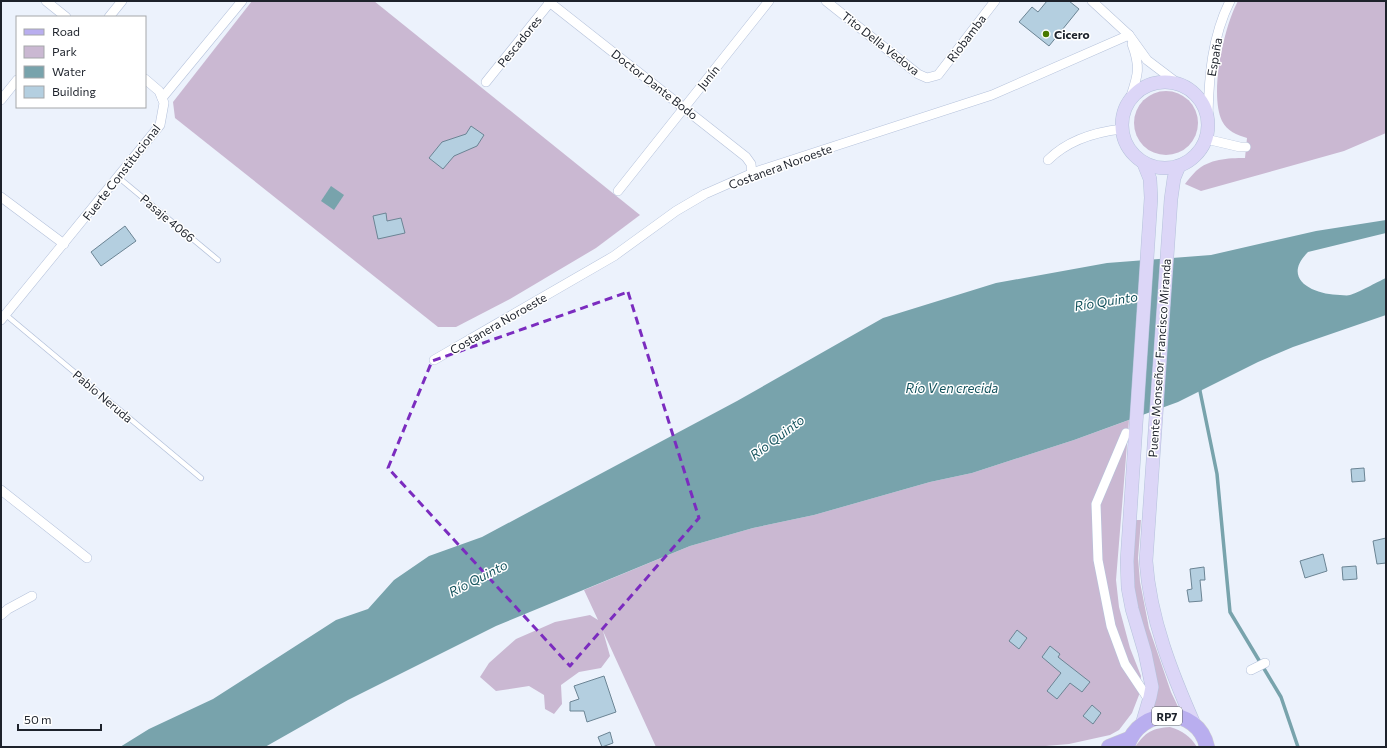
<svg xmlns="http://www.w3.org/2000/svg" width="1387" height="748" font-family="Commissioner,sans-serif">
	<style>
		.green { fill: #cab8d2 }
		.water { fill: #78a3ac }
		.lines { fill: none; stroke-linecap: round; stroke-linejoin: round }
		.stream { stroke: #78a3ac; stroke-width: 3.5 }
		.building { fill: #b4cfe0; stroke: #6b8494 }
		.lane-casing { stroke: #b5c2db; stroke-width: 6 }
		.street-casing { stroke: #b5c2db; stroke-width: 10 }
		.secondary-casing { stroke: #b5c2db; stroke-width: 14 }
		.primary-casing { stroke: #cdced0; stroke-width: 16 }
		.lane { stroke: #fff; stroke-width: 4.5 }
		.street { stroke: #fff; stroke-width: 9 }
		.secondary { stroke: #dcd6f7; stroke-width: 13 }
		.primary { stroke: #b9aeef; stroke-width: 15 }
		.marked { fill: none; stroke: #7b2cbf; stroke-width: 3; stroke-dasharray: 8 5; stroke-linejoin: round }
		.poi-dot { fill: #487900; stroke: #fff; stroke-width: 1.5 }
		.labels { text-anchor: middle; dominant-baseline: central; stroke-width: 3; stroke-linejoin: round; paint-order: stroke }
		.shield { fill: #fff; stroke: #61646b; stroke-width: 1 }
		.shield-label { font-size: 11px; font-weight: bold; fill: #1d222b }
		.poi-label { font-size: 12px; font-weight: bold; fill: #1d222b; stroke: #fff; text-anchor: start }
		.street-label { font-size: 12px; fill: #1d222b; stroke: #fff }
		.water-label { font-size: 13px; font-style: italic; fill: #14535d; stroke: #fff }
	</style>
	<rect width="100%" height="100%" fill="#ecf2fc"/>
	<g class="green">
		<path d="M252 1H374L640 215 596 248 510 299 456 327H438L175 118 173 102Z"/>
		<path d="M1238 1H1386V133L1344 151 1201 191 1185 184C1188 180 1192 175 1196 171 1209 159 1228 158 1245 158L1247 138C1237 135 1227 131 1222 121 1209 94 1224 26 1238 1Z"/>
		<circle cx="1166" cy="123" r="32"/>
		<path d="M1129 420 1116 580 1119 607 1130 648 1141 676 1139 695 1132 713 1119 730 1110 735 1069 744 1034 747H656L603 631 610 656 601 668 579 672 561 685 562 704 554 714 545 709 544 695 529 686 496 691 480 677 489 663 516 639 555 622 590 615 598 620 584 590 690 546 753 528 814 515 930 482 972 473 1074 440Z"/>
		<path d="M1134 520H1141L1138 558 1140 582 1149 628 1171 692 1182 715H1149L1130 576Z"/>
		<path d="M1170 727C1183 731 1190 736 1197 747H1135C1145 732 1153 728 1170 727Z"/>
	</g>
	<g class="water">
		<path d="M331 186 344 195 334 210 321 201Z"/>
		<path d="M1386 220V233L1308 252C1280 280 1315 295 1340 295 1343 295 1347 296 1350 295 1358 293 1377 282 1386 278V315L1293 347 1258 362 1178 402 1074 440 972 473 930 482 814 515 753 528 690 546 496 626 348 700 265 747H120L149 729 213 699 336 620 368 609 394 580 429 556 482 537 737 401 883 318 996 283 1107 263 1211 255 1316 231Z"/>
	</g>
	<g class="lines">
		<path class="stream" d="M1200 388V391L1217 474 1230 612 1281 697 1298 747"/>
	</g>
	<g class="building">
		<path d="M1047 1H1069L1079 9 1049 46 1019 22 1032 7 1038 12Z"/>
		<path d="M471 126 484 135 477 146 454 156 443 169 429 158 442 142 466 134Z"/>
		<path d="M386 213 387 221 401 218 405 233 378 239 373 216Z"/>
		<path d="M125 226 136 241 101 266 91 252Z"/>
		<path d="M1364 468 1365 481 1352 482 1351 469Z"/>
		<path d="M1386 538V563L1377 564 1373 541Z"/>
		<path d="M1323 554 1327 571 1305 578 1300 561Z"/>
		<path d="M1356 566 1357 579 1343 580 1342 567Z"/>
		<path d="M1204 567 1205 580H1200L1202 601 1189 602 1187 590 1192 589 1190 569Z"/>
		<path d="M1017 630 1027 638 1019 649 1009 641Z"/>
		<path d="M1050 646 1060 654 1058 657 1090 682 1082 692 1070 683 1057 699 1047 691 1061 673 1042 657Z"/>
		<path d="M604 676 616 712 587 722 584 711H570V702L579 699 574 686Z"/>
		<path d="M1092 705 1101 713 1093 724 1083 716Z"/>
		<path d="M610 732 613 743 602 747 598 737Z"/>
	</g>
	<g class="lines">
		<g class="lane-casing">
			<g id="lane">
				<path d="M118 177 218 260"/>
				<path d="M6 315 201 478"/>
			</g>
		</g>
		<g class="street-casing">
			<g id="street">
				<path d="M46 1 66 17"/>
				<path d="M548 1 746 157 751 164 752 174"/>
				<path d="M826 1 918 74 927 78 938 75 995 1"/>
				<path d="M1092 1 1129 35 1147 60 1176 82"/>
				<path d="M109 17 122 1"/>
				<path d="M145 79 159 91 162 98"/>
				<path d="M486 82 551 1"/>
				<path d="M1130 99C1138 75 1141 68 1132 44"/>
				<path d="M1 100 17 80"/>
				<path d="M1208 115C1209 76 1212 37 1230 1"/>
				<path d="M1206 139 1240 147H1246"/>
				<path d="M1048 160C1068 140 1095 132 1122 129"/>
				<path d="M618 191 769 1"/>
				<path d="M1 197 64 244"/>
				<path d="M1 320 160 125 164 103 162 98 242 1"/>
				<path d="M434 360 614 256 676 211 705 194 755 172 992 95 1129 35"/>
				<path d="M1126 433 1096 504 1098 560 1111 626 1125 664 1149 700"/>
				<path d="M1 490 87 558"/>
				<path d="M1 615 8 609 32 596"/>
				<path d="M1251 670 1265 663"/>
			</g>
		</g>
		<g class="secondary-casing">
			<g id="secondary">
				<circle cx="1165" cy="125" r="43"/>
				<path d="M1179 166 1174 178 1171 199 1146 561C1150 619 1172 674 1195 726"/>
				<path d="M1142 724 1150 697 1152 687 1145 653 1132 609 1128 588 1127 561 1151 198 1150 179 1144 164"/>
			</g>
		</g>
		<g class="primary-casing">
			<g id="primary">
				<path d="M1109 747 1129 739"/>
				<path d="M1127 747C1139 706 1198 705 1207 747"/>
			</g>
		</g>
		<use href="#lane" class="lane"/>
		<use href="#street" class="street"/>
		<use href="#secondary" class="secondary"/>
		<use href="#primary" class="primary"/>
	</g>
	<path class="marked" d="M628 292 699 518 570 666 388 468 432 361Z"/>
	<circle class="poi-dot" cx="1046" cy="34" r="4"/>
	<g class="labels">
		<rect class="shield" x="1152" y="707" width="30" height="18" rx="3"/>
		<g class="shield-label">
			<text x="1167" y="716">RP7</text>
		</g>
		<g class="poi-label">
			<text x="1054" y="34">Cicero</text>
		</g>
		<g class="street-label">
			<text transform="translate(966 38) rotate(-53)">Riobamba</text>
			<text transform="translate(519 41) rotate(-51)">Pescadores</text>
			<text transform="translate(881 43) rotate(38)">Tito Della Vedova</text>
			<text transform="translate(1214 57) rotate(-80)">España</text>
			<text transform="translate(708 77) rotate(-51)">Junín</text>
			<text transform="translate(655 84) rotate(38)">Doctor Dante Bodo</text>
			<text transform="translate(780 166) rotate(-20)">Costanera Noroeste</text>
			<text transform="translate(121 172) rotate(-52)">Fuerte Constitucional</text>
			<text transform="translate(168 218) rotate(40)">Pasaje 4066</text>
			<text transform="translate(498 323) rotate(-30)">Costanera Noroeste</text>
			<text transform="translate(1159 358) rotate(-86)">Puente Monseñor Francisco Miranda</text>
			<text transform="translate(103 396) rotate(40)">Pablo Neruda</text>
		</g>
		<g class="water-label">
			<text transform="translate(1106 301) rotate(-9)">Río Quinto</text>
			<text x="952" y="388">Río V en crecida</text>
			<text transform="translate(777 437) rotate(-37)">Río Quinto</text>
			<text transform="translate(478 578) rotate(-27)">Río Quinto</text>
		</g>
	</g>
	<rect width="1387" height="748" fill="none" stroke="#1d222b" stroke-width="4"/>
	<rect x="16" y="16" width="130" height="92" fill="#ffffff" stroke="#a5a7aa"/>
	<rect x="24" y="29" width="20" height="6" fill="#b9aeef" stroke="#a5a7aa"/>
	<text x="52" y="36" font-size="12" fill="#1d222b">Road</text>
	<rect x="24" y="46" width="20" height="12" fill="#cab8d2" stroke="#a5a7aa"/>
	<text x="52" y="56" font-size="12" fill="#1d222b">Park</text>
	<rect x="24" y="66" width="20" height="12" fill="#78a3ac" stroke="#a5a7aa"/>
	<text x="52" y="76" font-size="12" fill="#1d222b">Water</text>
	<rect x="24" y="86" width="20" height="12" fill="#b4cfe0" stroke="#a5a7aa"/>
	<text x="52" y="96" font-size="12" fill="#1d222b">Building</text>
	<path d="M18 724v6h83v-6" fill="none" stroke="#1d222b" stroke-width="2"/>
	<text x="24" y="724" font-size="12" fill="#1d222b" stroke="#ffffff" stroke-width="3" paint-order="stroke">50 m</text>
</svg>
